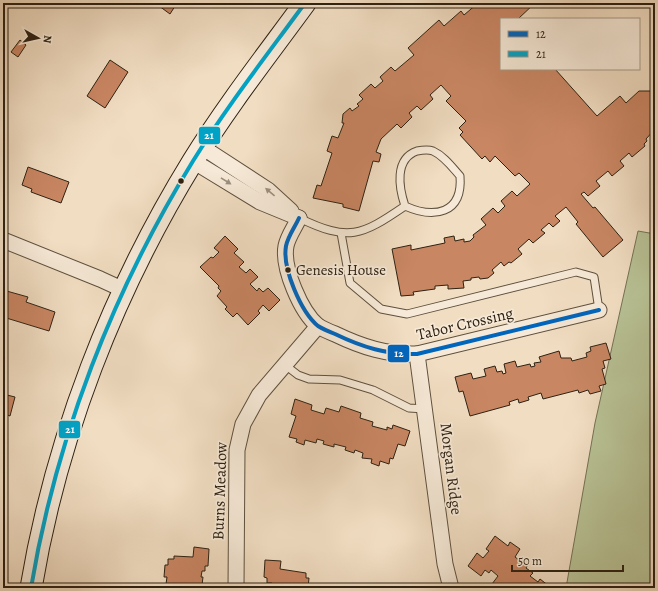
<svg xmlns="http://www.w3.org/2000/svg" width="658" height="591" font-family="Alegreya,serif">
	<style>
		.green { fill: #b8c295; stroke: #727254 }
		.building { fill: #c98663; stroke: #2d2112 }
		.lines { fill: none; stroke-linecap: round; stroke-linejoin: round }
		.lane-casing { stroke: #5e503e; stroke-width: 9 }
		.street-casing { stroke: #5e503e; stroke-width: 17 }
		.secondary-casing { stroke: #2d2112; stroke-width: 23 }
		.lane { stroke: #f6e9d7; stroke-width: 7 }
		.street { stroke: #f6e9d7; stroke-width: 15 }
		.secondary { stroke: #f6e9d7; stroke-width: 21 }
		.bus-1-casing { stroke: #f6e9d7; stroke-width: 7 }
		.bus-2-casing { stroke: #f6e9d7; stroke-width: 7 }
		.bus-1 { stroke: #0065bd; stroke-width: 4 }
		.bus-2 { stroke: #02a2c5; stroke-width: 4 }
		.oneway { fill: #9c8f7e }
		.bus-dot { fill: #2d2112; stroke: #f6e9d7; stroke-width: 1.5 }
		.labels { text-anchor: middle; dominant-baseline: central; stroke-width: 3.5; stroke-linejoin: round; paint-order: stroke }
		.bus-label { font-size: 15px; fill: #2d2112; stroke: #f6e9d7; text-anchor: start }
		.street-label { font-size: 16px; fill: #2d2112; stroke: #f6e9d7 }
		.line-badge { stroke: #f6e9d7; stroke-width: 1.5 }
		.badge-label { font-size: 11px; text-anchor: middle; font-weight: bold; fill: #fff }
	</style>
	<rect width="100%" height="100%" fill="#f1ddc2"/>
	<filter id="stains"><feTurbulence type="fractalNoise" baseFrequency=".005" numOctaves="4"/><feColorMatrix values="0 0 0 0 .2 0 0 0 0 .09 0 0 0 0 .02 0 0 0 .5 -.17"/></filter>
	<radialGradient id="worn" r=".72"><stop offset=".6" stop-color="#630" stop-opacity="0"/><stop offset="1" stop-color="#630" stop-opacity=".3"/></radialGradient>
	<path class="green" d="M638 231 655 234V588H566L595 423Z"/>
	<g class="building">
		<path d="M3 3H9L3 12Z"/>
		<path d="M155 3H177L170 14Z"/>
		<path d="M478 3H535L518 19H501V69H555L597 116 620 96 626 103 639 91H655V129L646 139 647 141 644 144 645 146 632 157 629 153 620 161 624 166 612 176 608 171 596 181 600 186 588 196 584 192 581 194 593 208 595 207 623 240 603 257 576 224 578 222 566 207 555 216 560 221 553 227 549 223 541 230 545 233 533 243 529 239 518 249 522 254 511 263 509 262 504 266 501 262 492 270 494 273 488 278 480 279 479 277 471 278V280L463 281 464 288 448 289V285L435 286V289L413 292 414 295 401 296 392 249 411 245V250L445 243 444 238 454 236 455 241 464 239V242L470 241 474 237 473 235 486 225 481 219 493 208 498 213 505 206 501 201 512 191 517 196 530 184 519 173 515 176 495 156 490 162 485 156 482 159 460 135 463 132 459 128 466 121 446 101 451 96 441 85 430 95 433 99 421 110 417 106 409 113 412 117 401 128 397 124 381 139 376 152 381 154 379 162 373 161 359 211 343 207V204L313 198 317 185 321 186 332 153 327 151 332 136 338 138 344 123H342L343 114 350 108 352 111 359 106 357 104 363 99 359 95 371 84 375 88 383 81 380 77 391 67 395 71 414 55 408 48 439 20 444 26 461 11 464 15Z"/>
		<path d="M20 40 26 45 18 57 11 52Z"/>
		<path d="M110 60 128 72 105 108 87 96Z"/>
		<path d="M28 167 69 182 61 203 31 192 32 189 22 185Z"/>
		<path d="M225 236 238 249 234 253 244 262 239 267 246 273 250 269 258 277 250 284 257 291 259 288 263 292 268 288 280 300 269 311 263 305 258 311 260 313 248 325 237 313 233 317 225 309 227 307 217 296 221 291 218 288 219 286 200 267 211 257 213 258 219 252 214 248Z"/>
		<path d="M3 290 28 297 26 302 55 312 49 331 3 317Z"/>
		<path d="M606 343 611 359 603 361 605 368 602 369 606 384 599 386 601 391 590 394 588 390 579 393 578 390 543 399 541 393 528 397 529 400 519 403 518 399 509 402 510 405 470 416 463 391 459 392 455 377 471 373 473 379 486 376 484 369 495 366 497 372 502 371 503 374 506 373 504 364 515 361 517 367 530 364 531 367 535 366 534 363 541 362 539 357 559 351 561 358H571L572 361 587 357 586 353 591 351 590 347Z"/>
		<path d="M3 394 15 397 10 416 5 414 3 422Z"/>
		<path d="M295 399 312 405 311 410 324 414 326 408 339 412 341 406 361 413 360 418 373 422 372 426 387 430V427L392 429 393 425 410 431 405 446 398 444 393 459 390 458 389 464 380 461 379 466 371 463 372 459 362 458 363 453 355 450 354 453 345 450 346 447 334 444V447L323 444 324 441 317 439 316 443 305 440 304 445 296 442 297 439 289 437 296 416 291 414Z"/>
		<path d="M495 536 508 546 510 542 520 549 515 557 527 566 526 568 533 573 530 576 538 582 540 579 549 586 548 588H489L498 576 491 570 489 573 485 570 481 576 468 566 477 553 483 558 489 551 486 549Z"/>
		<path d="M194 547 209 549 208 566H205V571H202L201 577H203L202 585 208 586V588H169V584H166L167 577H164L165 565H168V559H174V556L193 557Z"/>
		<path d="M265 560 281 561 280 569 306 573V578H309L308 588H272V583H267V578L264 577Z"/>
	</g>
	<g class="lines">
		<g class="lane-casing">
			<g id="lane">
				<path d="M299 218C349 242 361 236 405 206 399 188 394 159 417 151 422 150 428 149 433 151 444 156 452 167 460 176 463 214 434 219 405 206"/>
				<path d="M341 233 350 283 381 309 407 314 576 272 594 277 599 310"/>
				<path d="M285 365 298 375 309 379 340 380 373 390 409 408 425 409"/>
			</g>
		</g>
		<g class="street-casing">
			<g id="street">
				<path d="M202 147 268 190 291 211"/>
				<path d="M193 161 260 202 299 218"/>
				<path d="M299 218C295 227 288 236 286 246 282 268 301 312 318 326 323 329 330 332 335 334 362 347 387 355 417 354L599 310"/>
				<path d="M3 240 100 279 124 290"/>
				<path d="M417 354 445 564 451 588"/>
				<path d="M236 588 237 450 243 424 259 395 318 326"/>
			</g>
		</g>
		<g class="secondary-casing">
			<path id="secondary" d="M31 588C56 438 113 291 193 161 227 106 267 55 305 3"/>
		</g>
		<use href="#lane" class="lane"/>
		<use href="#street" class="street"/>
		<use href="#secondary" class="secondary"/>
		<g class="bus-1-casing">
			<path id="bus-1" d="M299 218C295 227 288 236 286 246 282 268 301 312 318 326 323 329 330 332 335 334 362 347 387 355 417 354L599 310"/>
		</g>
		<g class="bus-2-casing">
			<path id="bus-2" d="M31 588C56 438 113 291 193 161 227 106 267 55 305 3"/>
		</g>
		<use href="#bus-1" class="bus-1"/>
		<use href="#bus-2" class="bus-2"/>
	</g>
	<defs><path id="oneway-solid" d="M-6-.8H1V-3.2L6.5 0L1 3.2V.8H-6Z"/></defs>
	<g class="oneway">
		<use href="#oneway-solid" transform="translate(226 181) rotate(32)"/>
		<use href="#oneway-solid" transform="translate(270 192) rotate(-140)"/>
	</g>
	<g class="bus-dot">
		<circle cx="181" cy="181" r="3.5"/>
		<circle cx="288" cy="270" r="3.5"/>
	</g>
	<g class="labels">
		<g class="bus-label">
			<text x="296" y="270">Genesis House</text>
		</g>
		<g class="street-label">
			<text transform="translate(465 324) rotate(-13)">Tabor Crossing</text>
			<text transform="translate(451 469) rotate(83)">Morgan Ridge</text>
			<text transform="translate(220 491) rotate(-88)">Burns Meadow</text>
		</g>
	</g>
	<g class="line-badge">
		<rect x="198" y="126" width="23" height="19" rx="4" fill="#02a2c5"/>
		<rect x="387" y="344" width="23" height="19" rx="4" fill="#0065bd"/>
		<rect x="58" y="420" width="23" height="19" rx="4" fill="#02a2c5"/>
	</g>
	<g class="badge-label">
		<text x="209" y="139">21</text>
		<text x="399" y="357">12</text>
		<text x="70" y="433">21</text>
	</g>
	<rect width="658" height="591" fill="none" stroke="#f1ddc2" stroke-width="16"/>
	<rect x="4" y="4" width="650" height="583" fill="none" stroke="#2d2112" stroke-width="2"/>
	<rect x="8" y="8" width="642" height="575" fill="none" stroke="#2d2112"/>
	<rect x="500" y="18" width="140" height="52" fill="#f6e9d7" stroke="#a69988"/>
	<rect x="508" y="31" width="20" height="6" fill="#0065bd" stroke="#a69988"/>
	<text x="536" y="38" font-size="12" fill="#2d2112">12</text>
	<rect x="508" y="51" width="20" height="6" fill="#02a2c5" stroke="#a69988"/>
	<text x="536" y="58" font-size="12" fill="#2d2112">21</text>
	<g transform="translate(38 38) rotate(98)" stroke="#f6e9d7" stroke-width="3" paint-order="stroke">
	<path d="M0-3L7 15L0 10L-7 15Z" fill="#2d2112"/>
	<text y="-6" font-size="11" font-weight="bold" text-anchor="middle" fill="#2d2112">N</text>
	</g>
	<path d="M512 565v6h111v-6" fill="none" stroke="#2d2112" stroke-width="2"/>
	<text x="518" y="565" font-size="12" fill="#2d2112" stroke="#f6e9d7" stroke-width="3" paint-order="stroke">50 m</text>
	<rect width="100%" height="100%" filter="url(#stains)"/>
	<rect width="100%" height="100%" fill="url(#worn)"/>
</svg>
